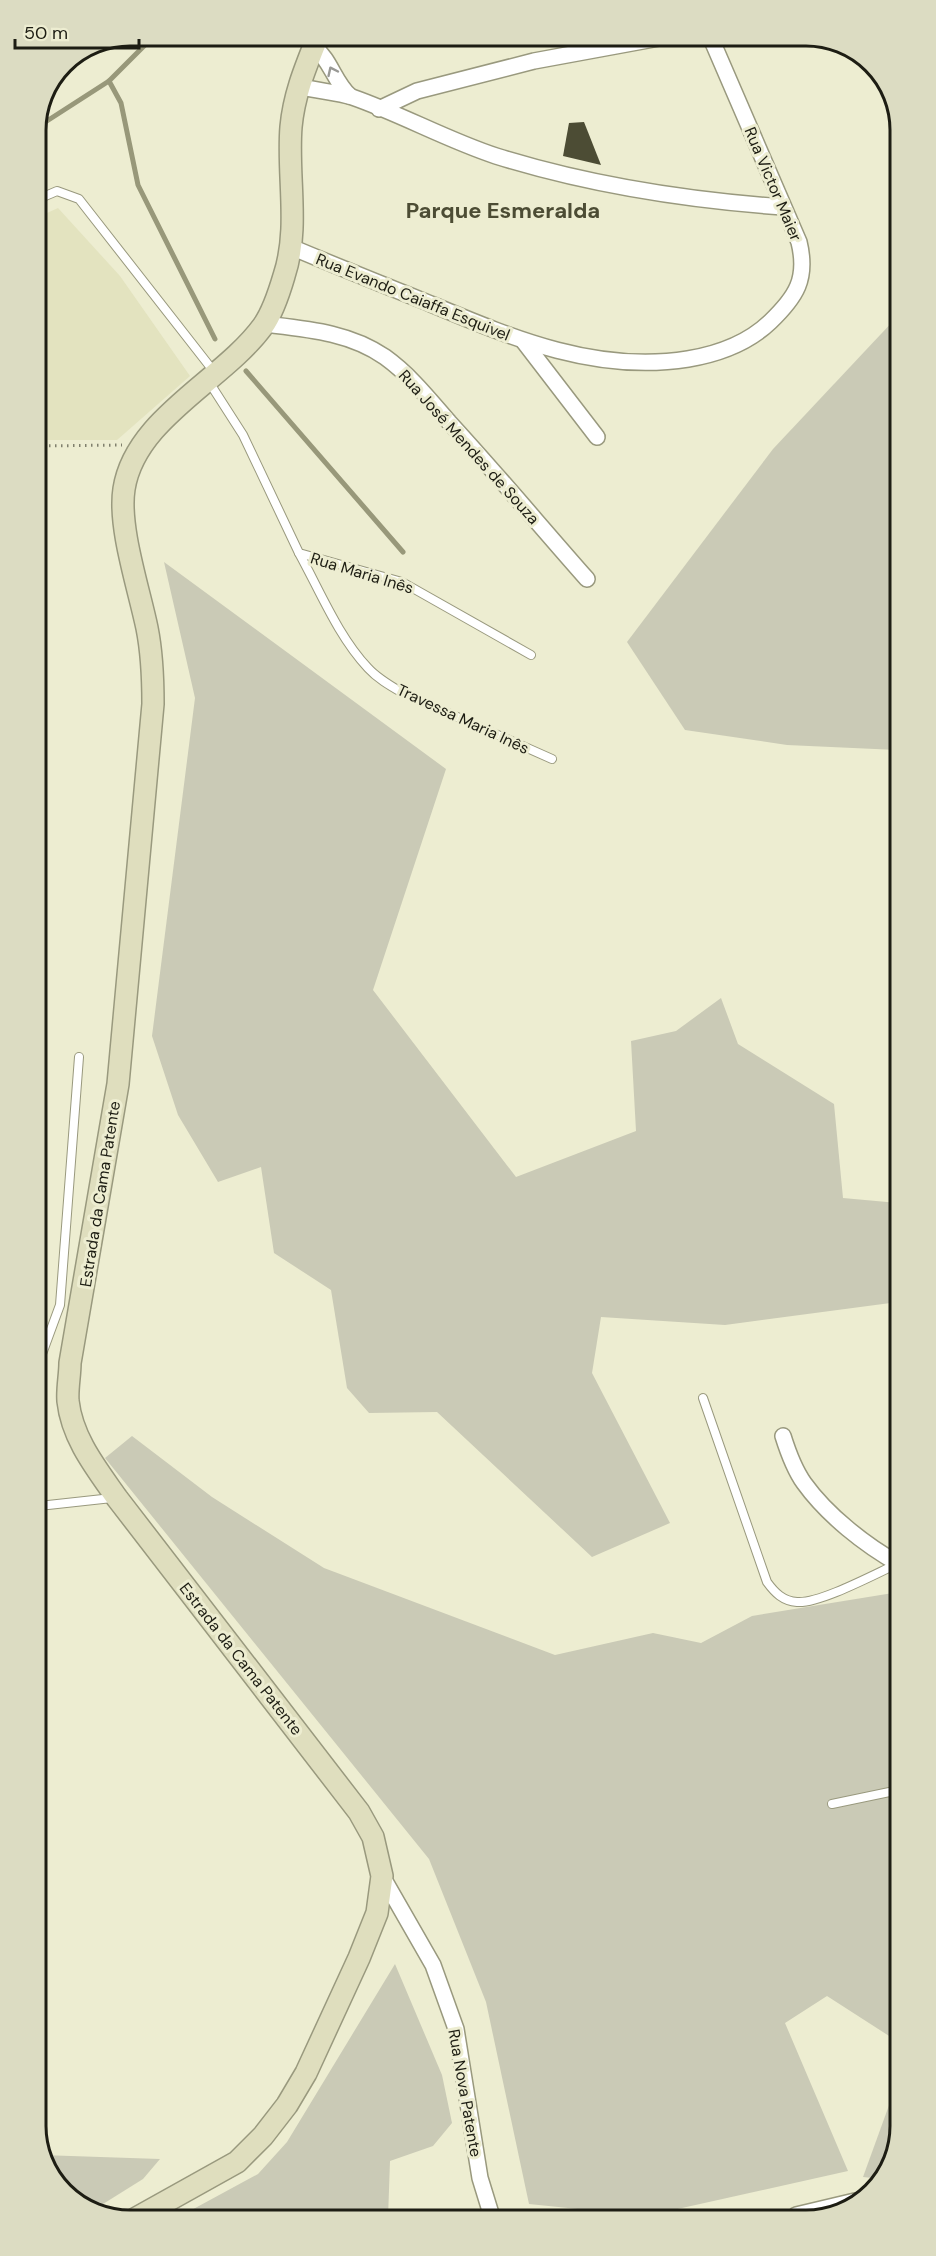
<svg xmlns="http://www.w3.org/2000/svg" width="936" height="2256" font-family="'DM Sans',sans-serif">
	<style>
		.built { fill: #e3e3bf }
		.green { fill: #cacab6 }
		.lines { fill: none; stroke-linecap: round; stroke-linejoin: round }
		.stream { stroke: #98987a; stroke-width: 5 }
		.building { fill: #4c4c34 }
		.lane-casing { stroke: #99997e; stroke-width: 10 }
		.street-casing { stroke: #99997e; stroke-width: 18 }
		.secondary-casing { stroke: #99997e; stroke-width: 24 }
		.path { stroke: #80806d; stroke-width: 3; stroke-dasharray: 1.5 4.5; stroke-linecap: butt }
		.lane { stroke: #fff; stroke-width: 8 }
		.street { stroke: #fff; stroke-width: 15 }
		.secondary { stroke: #dfdebe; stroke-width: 21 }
		.oneway { stroke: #999995 }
		.labels { text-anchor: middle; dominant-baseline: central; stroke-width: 6; stroke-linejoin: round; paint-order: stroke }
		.street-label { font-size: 16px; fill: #1d1d13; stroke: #ededd1 }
		.district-label { font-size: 22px; font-weight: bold; fill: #4c4c34; stroke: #ededd1 }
		.rim { fill: none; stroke: #1d1d13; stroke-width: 3 }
	</style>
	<rect width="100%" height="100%" fill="#ededd1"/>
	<path class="built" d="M58 208 120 276 190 376 117 440H37L36 218Z"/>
	<g class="green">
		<path d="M896 318 897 750 787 745 685 730 627 642 773 449Z"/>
		<path d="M164 562 446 769 373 990 516 1177 636 1131 631 1041 676 1031 721 998 738 1044 834 1104 843 1198 898 1203V1302L725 1325 601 1317 592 1373 670 1523 592 1557 437 1412 369 1413 347 1388 331 1290 274 1253 261 1167 218 1182 178 1115 152 1036 195 698Z"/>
		<path d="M132 1436 212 1497 324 1568 555 1655 653 1633 701 1643 752 1616 899 1592 900 2043 827 1996 785 2023 848 2171 646 2216 529 2204 486 2002 429 1859 105 1458Z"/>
		<path d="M395 1964 442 2075 452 2123 433 2146 390 2161 388 2218H364L339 2209 335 2218 175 2219 258 2174 287 2142Z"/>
		<path d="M900 2075V2126L882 2179 863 2177Z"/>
		<path d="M41 2155 160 2159 143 2179 95 2209 73 2200Z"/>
	</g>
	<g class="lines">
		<g class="stream">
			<path d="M109 81 121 103 138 185 215 339"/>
			<path d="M36 128 109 81 154 36"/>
			<path d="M246 371 403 552"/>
		</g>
	</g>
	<path class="building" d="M584 122 601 165 563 156 569 123Z"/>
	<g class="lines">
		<g class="lane-casing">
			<g id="lane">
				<path d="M36 200 57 191 79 199 215 373"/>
				<path d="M209 382 243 435 299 553 402 582 531 655"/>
				<path d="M299 553C320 591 338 636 368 668 377 678 389 685 401 692L552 759"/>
				<path d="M39 1362 60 1305 79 1057"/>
				<path d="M703 1398 767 1582C775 1593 783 1601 797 1602 819 1604 875 1574 897 1564"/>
				<path d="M39 1506 112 1498"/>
				<path d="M832 1804 899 1790"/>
			</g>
		</g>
		<g class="street-casing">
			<g id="street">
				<path d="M314 47C331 60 334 82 350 96"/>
				<path d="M299 86C316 91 337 92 352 97 401 114 447 140 496 156 589 185 685 200 783 207"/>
				<path d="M379 109 417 91 534 61 670 36"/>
				<path d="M291 247C336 266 381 284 426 302 510 337 595 374 688 359 718 354 748 343 770 322 796 297 808 279 799 242L710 36"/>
				<path d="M264 324C306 329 349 332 385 357 410 375 429 399 449 422 496 473 541 527 587 579"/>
				<path d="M524 342 597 437"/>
				<path d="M783 1436C788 1452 794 1469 804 1483 827 1515 865 1545 899 1564"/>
				<path d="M382 1876 433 1965 456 2029 480 2178 492 2217"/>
				<path d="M796 2215 855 2201"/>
			</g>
		</g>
		<g class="secondary-casing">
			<path id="secondary" d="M133 2220 237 2162 263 2136 287 2105 306 2073 359 1958 377 1913 382 1876 373 1837 359 1812 117 1498C96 1468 72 1438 68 1401 67 1389 70 1375 70 1363L118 1084 153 704C153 679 152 653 147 628 139 589 118 527 124 489 135 418 223 381 263 326 273 312 279 293 284 276 300 228 287 176 291 127 294 94 306 66 318 36"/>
		</g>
		<path class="path" d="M37 446 122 445"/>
		<use href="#lane" class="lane"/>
		<use href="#street" class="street"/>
		<use href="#secondary" class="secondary"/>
	</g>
	<defs><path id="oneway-chevron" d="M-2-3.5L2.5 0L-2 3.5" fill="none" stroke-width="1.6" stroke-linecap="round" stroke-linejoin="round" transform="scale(1.5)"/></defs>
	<use class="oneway" href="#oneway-chevron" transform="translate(332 71) rotate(-115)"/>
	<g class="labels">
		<g class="street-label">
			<text transform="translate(773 184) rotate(67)">Rua Victor Maier</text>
			<text transform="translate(413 297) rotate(22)">Rua Evando Caiaffa Esquivel</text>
			<text transform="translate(469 447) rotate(48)">Rua José Mendes de Souza</text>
			<text transform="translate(362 573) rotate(17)">Rua Maria Inês</text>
			<text transform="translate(463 719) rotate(25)">Travessa Maria Inês</text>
			<text transform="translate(100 1194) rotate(-81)">Estrada da Cama Patente</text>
			<text transform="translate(241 1659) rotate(52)">Estrada da Cama Patente</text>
			<text transform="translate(465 2093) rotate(80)">Rua Nova Patente</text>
		</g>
		<g class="district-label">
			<text x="503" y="210">Parque Esmeralda</text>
		</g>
	</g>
	<path d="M0 0H936V2256H0ZM130 46H806A84 84 0 0 1 890 130V2126A84 84 0 0 1 806 2210H130A84 84 0 0 1 46 2126V130A84 84 0 0 1 130 46Z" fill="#dcdcc2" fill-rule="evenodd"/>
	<path class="rim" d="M130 46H806A84 84 0 0 1 890 130V2126A84 84 0 0 1 806 2210H130A84 84 0 0 1 46 2126V130A84 84 0 0 1 130 46Z"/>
	<path d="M15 39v9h124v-9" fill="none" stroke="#1d1d13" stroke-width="3"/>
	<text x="24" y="39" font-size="18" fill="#1d1d13" stroke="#ededd1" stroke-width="4.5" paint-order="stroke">50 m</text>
</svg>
